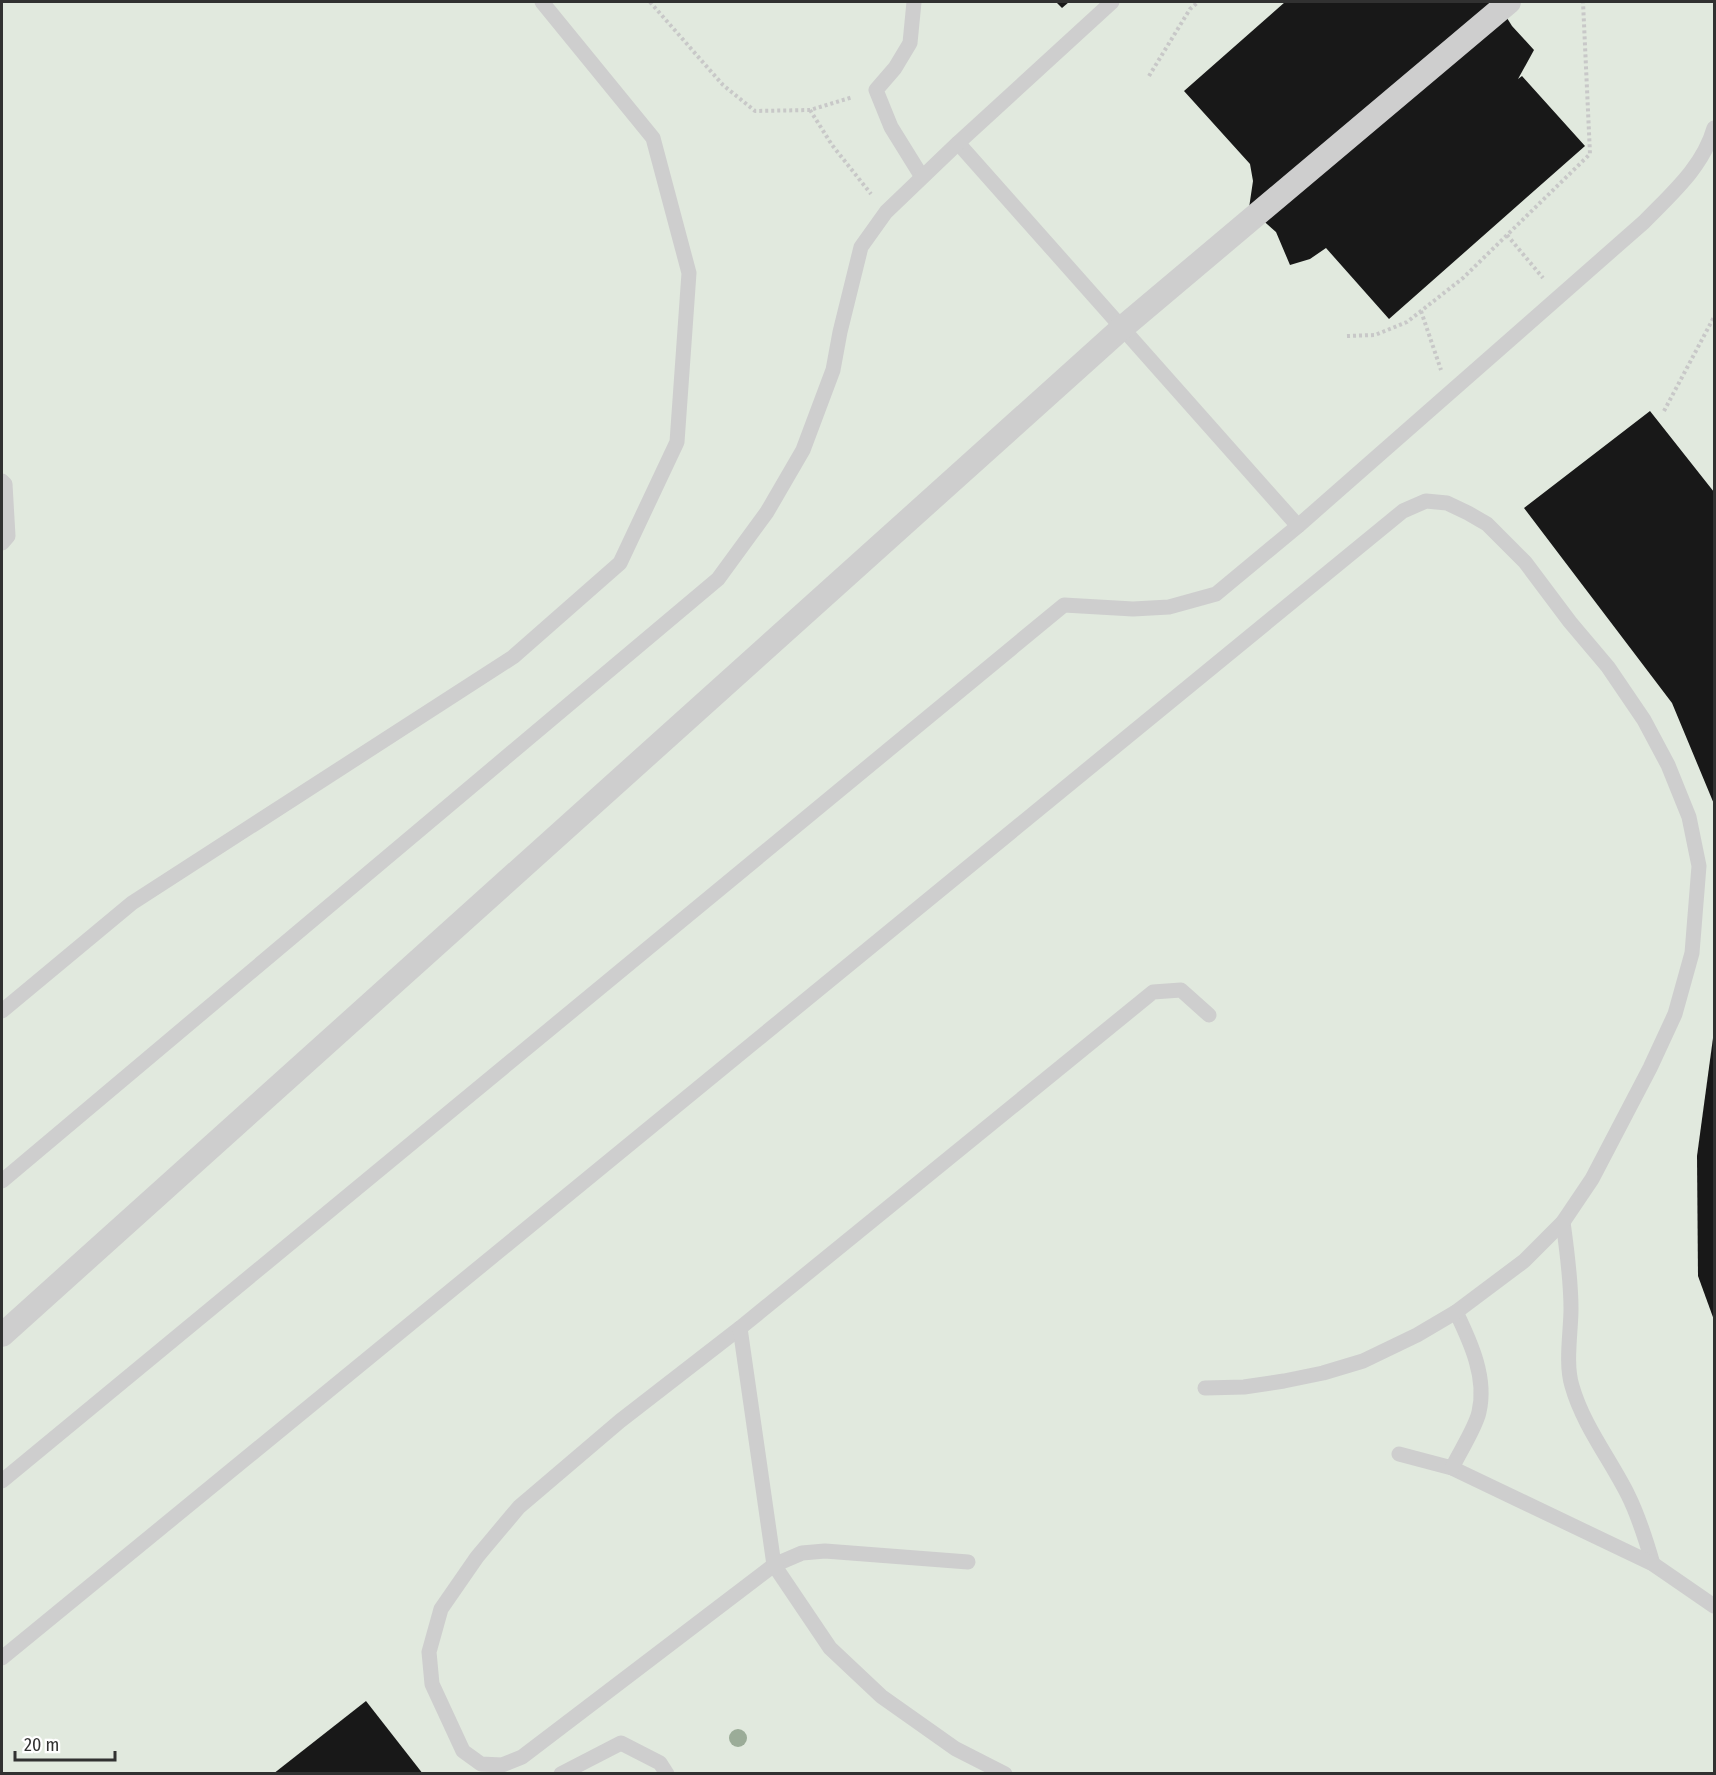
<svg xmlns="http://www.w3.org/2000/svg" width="1716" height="1775" font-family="'Fira Sans Condensed',sans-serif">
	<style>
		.green { fill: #e1e9de }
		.building { fill: #181818 }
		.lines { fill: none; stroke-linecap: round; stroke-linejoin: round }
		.path { stroke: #c8c8c8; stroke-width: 4; stroke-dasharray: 3 3; stroke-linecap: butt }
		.service { stroke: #cecece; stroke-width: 15 }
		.pedestrian { stroke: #cecece; stroke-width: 24 }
		.tree { fill: #9bac98 }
	</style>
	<rect width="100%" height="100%" fill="#fff"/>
	<path class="green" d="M2 2H1714V1773L2 1774Z"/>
	<g class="building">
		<path d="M1056 2H1069L1062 8Z"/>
		<path d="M1285 2H1466L1471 3 1476 2H1497L1512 26 1534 50 1518 79 1522 76 1585 146 1389 319 1326 248 1310 259 1290 265 1276 232 1249 208 1253 181 1250 164 1184 91Z"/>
		<path d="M1650 411 1714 492V804L1672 703 1524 508Z"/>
		<path d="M1713 1038 1714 1039V1320L1698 1276 1697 1156Z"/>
		<path d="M366 1701 423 1774H273Z"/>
	</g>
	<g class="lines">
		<g class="path">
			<path d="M650 2 723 85 755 111 810 110 853 97"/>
			<path d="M1149 76 1190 9 1198 2"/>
			<path d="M810 110 832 145 871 194"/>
			<path d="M1507 235 1543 278"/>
			<path d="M1421 311 1441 370"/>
			<path d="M1347 336 1375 335 1407 322 1463 278 1590 154 1583 2"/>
			<path d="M1664 411 1714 317"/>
		</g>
		<g class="service">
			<path d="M914 2 910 43 895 68 876 90 891 127 922 177"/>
			<path d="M958 143 1298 526"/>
			<path d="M2 481 5 484 8 536 2 543"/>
			<path d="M2 1011 132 903 513 657 620 563 677 442 689 273 653 138 542 2"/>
			<path d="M2 1181 718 579 767 512 803 450 833 370 840 332 861 247 886 212 958 143 1112 2"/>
			<path d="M1563 1222C1567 1251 1571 1279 1571 1309 1571 1331 1565 1364 1572 1386 1583 1425 1610 1459 1628 1495 1639 1517 1646 1540 1653 1564"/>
			<path d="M740 1328 620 1421 519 1507 477 1557 441 1609 429 1652 432 1684 463 1751 481 1764 502 1765 522 1757 774 1565 802 1553 825 1551 968 1562"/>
			<path d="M1399 1454 1452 1468 1653 1564 1714 1606"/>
			<path d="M1452 1468C1459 1453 1476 1427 1479 1412 1487 1378 1471 1343 1456 1312"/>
			<path d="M2 1481 1064 605 1133 609 1169 607 1216 594 1298 526 1644 222C1671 194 1703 167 1714 128"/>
			<path d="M2 1658 1403 511 1426 501 1447 503 1468 513 1487 524 1525 562 1570 622 1608 667 1644 720 1668 765 1689 817 1699 866 1692 953 1675 1014 1650 1068 1592 1179 1563 1222 1524 1261 1456 1312 1417 1335 1363 1361 1323 1373 1284 1381 1244 1387 1205 1388"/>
			<path d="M561 1774 621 1743 660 1763 667 1774"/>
			<path d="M1005 1774 956 1749 881 1696 830 1648 774 1565 740 1328 1153 992 1181 990 1209 1015"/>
		</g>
		<path class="pedestrian" d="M2 1335 1122 328 1509 2"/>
	</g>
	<circle class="tree" cx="738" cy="1738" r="9"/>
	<rect width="1716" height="1775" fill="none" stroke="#313131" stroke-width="6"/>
	<path d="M15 1751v9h100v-9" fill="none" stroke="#313131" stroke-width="3"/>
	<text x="24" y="1751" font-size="18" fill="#313131" stroke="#ffffff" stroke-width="4.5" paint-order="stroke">20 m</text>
</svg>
